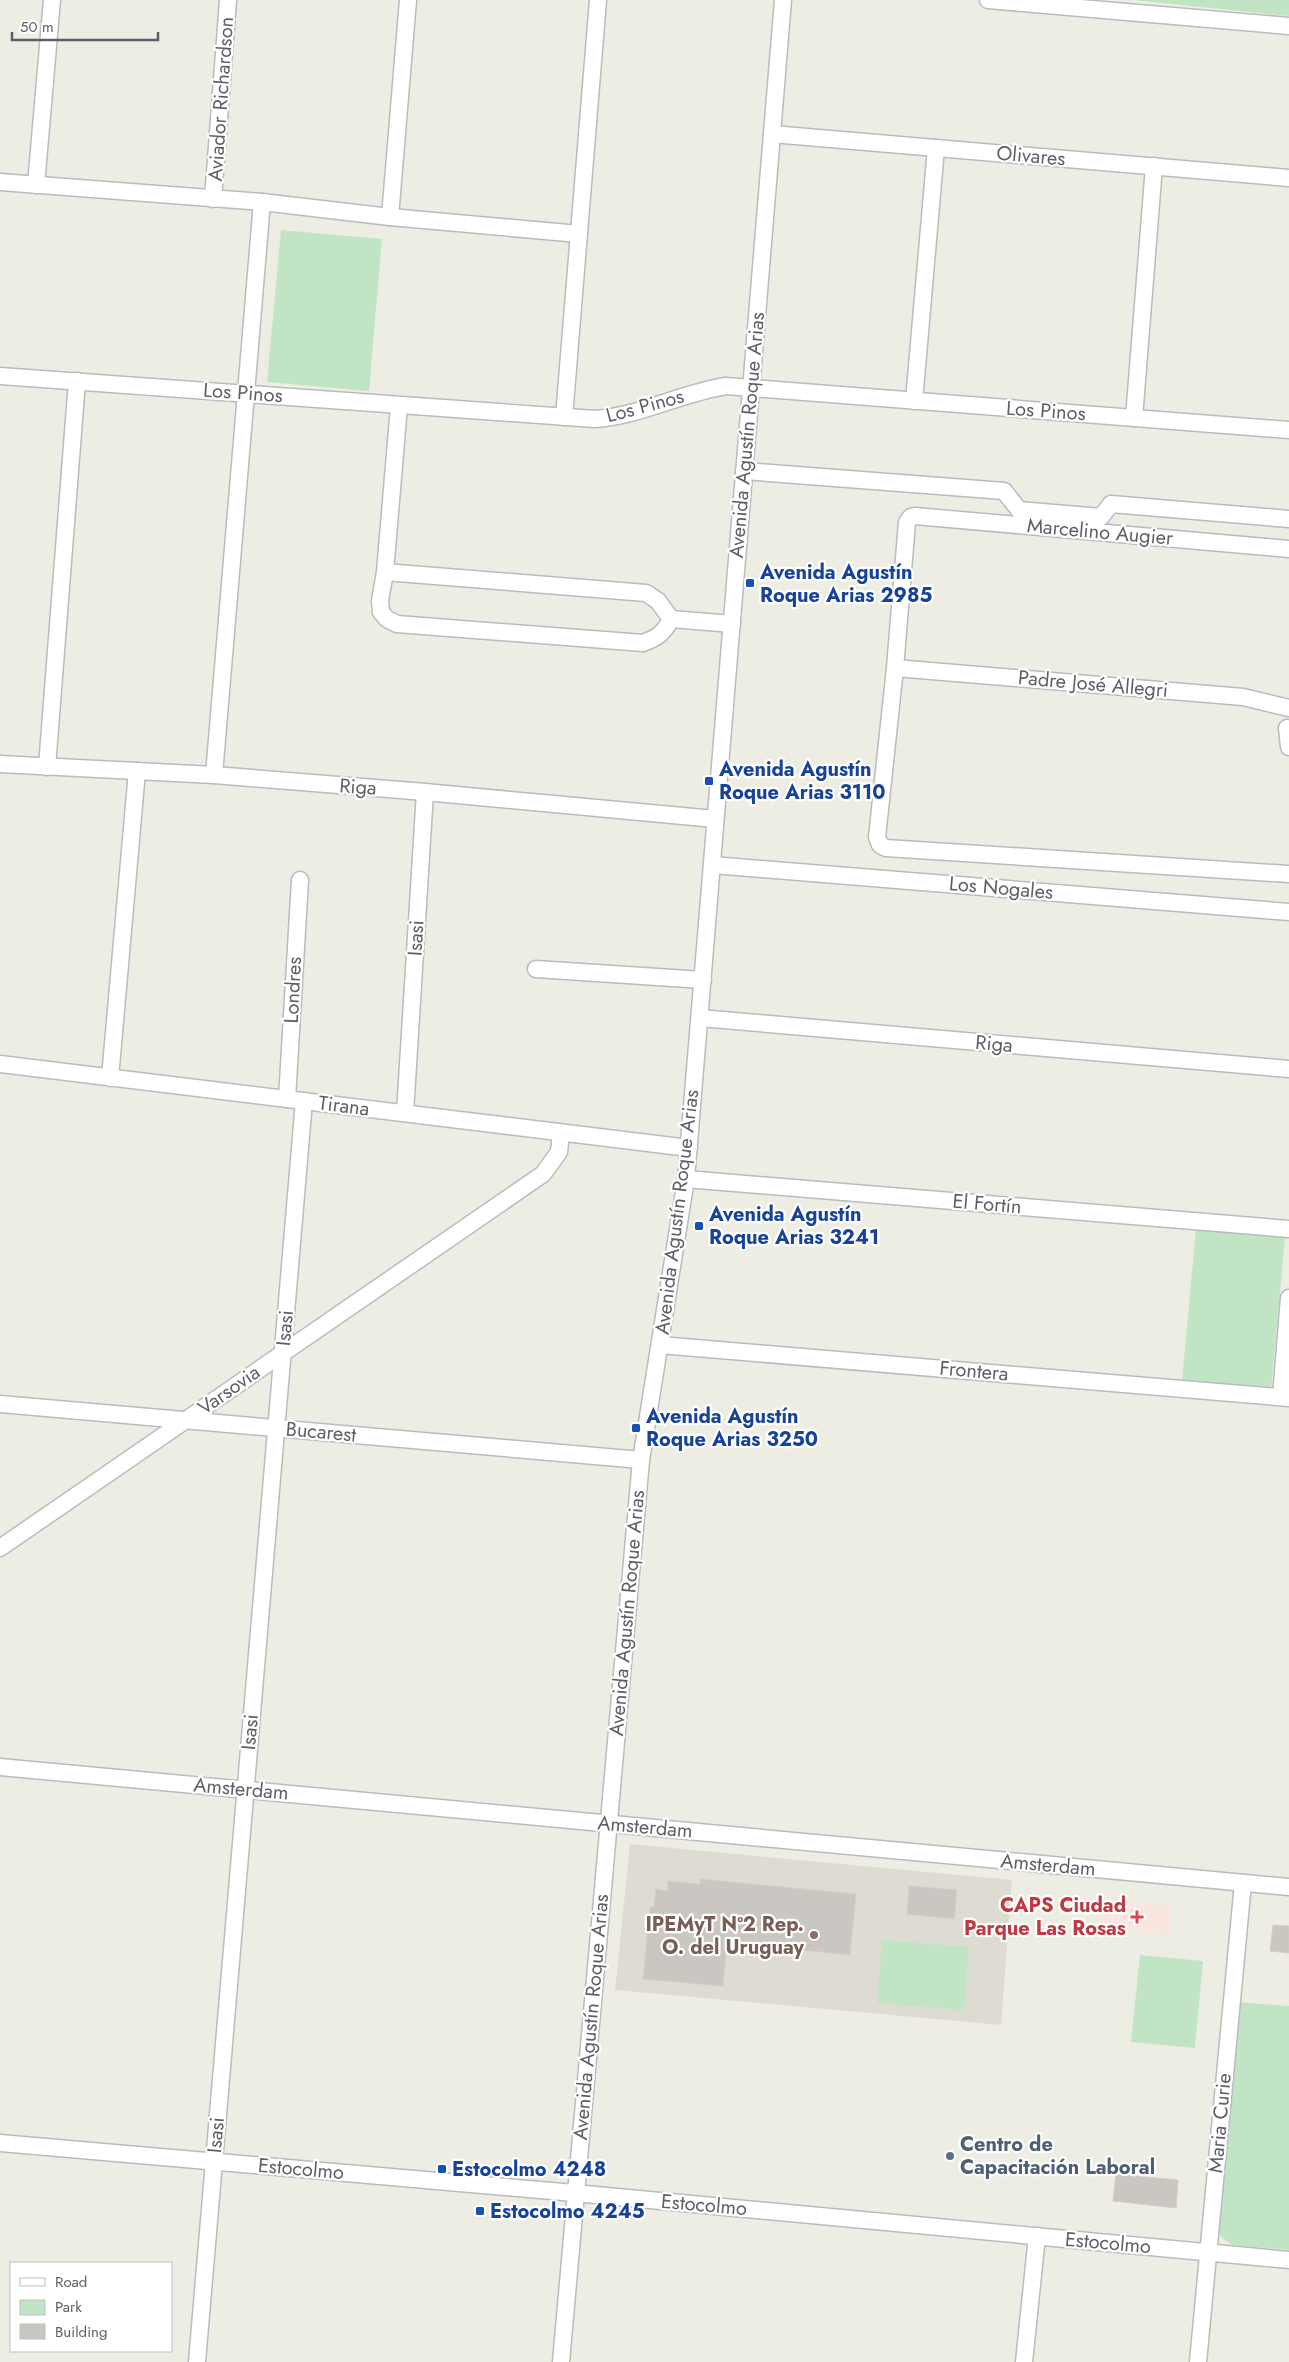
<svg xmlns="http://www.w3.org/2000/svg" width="1289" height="2362" font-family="Jost,sans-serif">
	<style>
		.education { fill: #dedcd2 }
		.medical { fill: #fbe5e1 }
		.green { fill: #c1e5c4 }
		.building { fill: #cac7c2; stroke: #d3cfc3 }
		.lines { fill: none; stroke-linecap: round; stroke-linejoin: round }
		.minor-casing { stroke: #b9bbc0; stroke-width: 19 }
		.minor { stroke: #fff; stroke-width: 16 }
		.transit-dot { fill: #1a4fb4; stroke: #fff; stroke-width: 2 }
		.health-dot { fill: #e0444e; stroke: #fff; stroke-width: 2 }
		.education-dot { fill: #8d6e63; stroke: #fff; stroke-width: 2 }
		.service-dot { fill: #5c6f8a; stroke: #fff; stroke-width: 2 }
		.labels { text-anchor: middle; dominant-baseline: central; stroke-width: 4.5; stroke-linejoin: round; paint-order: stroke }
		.street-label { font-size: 20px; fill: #5c5f65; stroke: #fff }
		.transit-label { font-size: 20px; font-weight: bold; fill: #164399; stroke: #fff; text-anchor: start }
		.health-label { font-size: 20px; font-weight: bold; fill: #be3a42; stroke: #fff; text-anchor: end }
		.education-label { font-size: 20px; font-weight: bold; fill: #785e54; stroke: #fff; text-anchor: end }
		.service-label { font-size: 20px; font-weight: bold; fill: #4e5e75; stroke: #fff; text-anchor: start }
	</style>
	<rect width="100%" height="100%" fill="#eeede4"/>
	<path class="education" d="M630 1844 1012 1880 1001 2025 615 1990Z"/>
	<path class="medical" d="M1104 1900 1172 1906 1169 1935 1101 1928Z"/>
	<g class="green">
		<path d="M1133 0H1289V16Z"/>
		<path d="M281 230 382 239 369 391 267 382Z"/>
		<path d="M1196 1228 1285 1237 1271 1391 1182 1381Z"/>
		<path d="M882 1940 969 1947 964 2010 877 2003Z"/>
		<path d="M1140 1955 1203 1961 1195 2048 1131 2042Z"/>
		<path d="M1238 2002 1289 2006V2250L1233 2245 1222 2238 1217 2227Z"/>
	</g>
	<g class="building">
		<path d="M700 1879 856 1894 850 1955 727 1942 723 1986 643 1979 650 1907H654L656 1889 667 1891 668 1881 700 1884Z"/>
		<path d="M909 1886 957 1890 954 1919 907 1914Z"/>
		<path d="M1273 1925 1289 1926V1953L1270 1951Z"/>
		<path d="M1116 2174 1178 2180 1176 2208 1113 2201Z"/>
	</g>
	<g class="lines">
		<g class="minor-casing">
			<g id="minor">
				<path d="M988 0 1289 26"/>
				<path d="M772 134 1289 178"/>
				<path d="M0 182 262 202 390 217 579 234"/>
				<path d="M36 185 52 0"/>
				<path d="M213 199 228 0"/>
				<path d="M390 217 408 0"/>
				<path d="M0 376 595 419C640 416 681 393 726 386L1289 430"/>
				<path d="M914 401 936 148"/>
				<path d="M399 406 385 572 380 601 381 612 387 619 397 624 643 643C657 638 664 633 671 619"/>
				<path d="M564 417 598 0"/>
				<path d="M1134 418 1154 166"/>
				<path d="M744 471 1004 491 1019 510 1101 517 1111 504 1289 519"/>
				<path d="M1289 549 915 516 911 517 907 522 895 668 877 837 880 845 886 848 1289 874"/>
				<path d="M385 572 646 593 658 601 671 619"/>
				<path d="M671 619 732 624"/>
				<path d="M895 668 1243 697 1289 708"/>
				<path d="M1287 728 1289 747"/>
				<path d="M0 764 214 775 425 792 715 819"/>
				<path d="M47 767 77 381"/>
				<path d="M214 775 262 202"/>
				<path d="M713 865 1289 912"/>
				<path d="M536 969 703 980"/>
				<path d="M700 1018 1289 1069"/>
				<path d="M0 1064 689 1148"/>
				<path d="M110 1078 137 771"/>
				<path d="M287 1099 300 880"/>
				<path d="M405 1113 425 792"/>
				<path d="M686 1179 1289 1229"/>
				<path d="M660 1345 1289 1398"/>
				<path d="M1281 1397 1289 1298"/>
				<path d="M0 1404 641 1460"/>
				<path d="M0 1548 543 1174 559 1152 561 1133"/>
				<path d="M0 1767 1289 1887"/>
				<path d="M0 2143 575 2193 1289 2260"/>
				<path d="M197 2362 304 1101"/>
				<path d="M561 2362 641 1460 686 1179 783 0"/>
				<path d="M1024 2362 1037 2236"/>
				<path d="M1198 2362 1243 1883"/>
			</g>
		</g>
		<use href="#minor" class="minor"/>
	</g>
	<g class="transit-dot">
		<rect x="745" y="578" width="10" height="10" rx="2.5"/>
		<rect x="704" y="776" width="10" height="10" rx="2.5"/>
		<rect x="694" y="1221" width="10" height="10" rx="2.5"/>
		<rect x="631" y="1423" width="10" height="10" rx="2.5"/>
		<rect x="437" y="2164" width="10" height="10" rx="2.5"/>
		<rect x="475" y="2206" width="10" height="10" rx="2.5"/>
	</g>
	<path class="health-dot" d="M1134.5 1909.5h5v5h5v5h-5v5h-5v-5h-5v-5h5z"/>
	<circle class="education-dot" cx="814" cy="1935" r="5"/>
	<circle class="service-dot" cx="950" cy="2156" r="5"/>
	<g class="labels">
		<g class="street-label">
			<text transform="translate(221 99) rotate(-86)">Aviador Richardson</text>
			<text transform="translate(1031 156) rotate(5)">Olivares</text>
			<text transform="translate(243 393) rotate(4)">Los Pinos</text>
			<text transform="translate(645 406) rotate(-15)">Los Pinos</text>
			<text transform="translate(1046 411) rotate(4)">Los Pinos</text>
			<text transform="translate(747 435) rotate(-85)">Avenida Agustín Roque Arias</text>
			<text transform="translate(1100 532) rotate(5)">Marcelino Augier</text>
			<text transform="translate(1093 684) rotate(5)">Padre José Allegri</text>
			<text transform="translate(358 787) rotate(4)">Riga</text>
			<text transform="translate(1001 888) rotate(5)">Los Nogales</text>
			<text transform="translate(416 938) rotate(-87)">Isasi</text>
			<text transform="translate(293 990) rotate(-87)">Londres</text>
			<text transform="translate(994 1044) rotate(5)">Riga</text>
			<text transform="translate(344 1106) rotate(7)">Tirana</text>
			<text transform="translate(987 1204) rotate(5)">El Fortín</text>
			<text transform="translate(677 1212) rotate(-83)">Avenida Agustín Roque Arias</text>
			<text transform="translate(285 1328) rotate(-85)">Isasi</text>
			<text transform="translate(974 1371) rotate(5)">Frontera</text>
			<text transform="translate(229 1390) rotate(-35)">Varsovia</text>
			<text transform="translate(321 1432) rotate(5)">Bucarest</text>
			<text transform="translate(627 1613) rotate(-85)">Avenida Agustín Roque Arias</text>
			<text transform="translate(250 1732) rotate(-85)">Isasi</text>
			<text transform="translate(241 1789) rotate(5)">Amsterdam</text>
			<text transform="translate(645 1827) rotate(5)">Amsterdam</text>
			<text transform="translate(1048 1865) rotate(5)">Amsterdam</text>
			<text transform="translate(591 2017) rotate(-85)">Avenida Agustín Roque Arias</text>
			<text transform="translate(1220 2123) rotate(-85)">Maria Curie</text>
			<text transform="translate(216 2135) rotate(-85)">Isasi</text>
			<text transform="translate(301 2169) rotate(5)">Estocolmo</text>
			<text transform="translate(704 2205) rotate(5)">Estocolmo</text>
			<text transform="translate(1108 2243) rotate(5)">Estocolmo</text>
		</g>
		<g class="transit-label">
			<text x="760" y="572">Avenida Agustín<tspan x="760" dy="23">Roque Arias 2985</tspan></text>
			<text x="719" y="769">Avenida Agustín<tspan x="719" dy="23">Roque Arias 3110</tspan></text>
			<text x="709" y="1214">Avenida Agustín<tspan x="709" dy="23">Roque Arias 3241</tspan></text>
			<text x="646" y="1416">Avenida Agustín<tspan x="646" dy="23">Roque Arias 3250</tspan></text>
			<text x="452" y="2169">Estocolmo 4248</text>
			<text x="490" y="2211">Estocolmo 4245</text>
		</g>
		<g class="health-label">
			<text x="1126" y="1905">CAPS Ciudad<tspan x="1126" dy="23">Parque Las Rosas</tspan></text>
		</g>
		<g class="education-label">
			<text x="804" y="1924">IPEMyT Nº2 Rep.<tspan x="804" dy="23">O. del Uruguay</tspan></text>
		</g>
		<g class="service-label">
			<text x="960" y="2144">Centro de<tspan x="960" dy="23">Capacitación Laboral</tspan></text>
		</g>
	</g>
	<rect x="10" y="2262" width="162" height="90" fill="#ffffff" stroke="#bebfc1"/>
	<rect x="20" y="2278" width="25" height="8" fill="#ffffff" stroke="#bebfc1"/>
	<text x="55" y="2287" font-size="15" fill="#5c5f65">Road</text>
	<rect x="20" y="2300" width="25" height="15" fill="#c1e5c4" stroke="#bebfc1"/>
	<text x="55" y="2312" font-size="15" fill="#5c5f65">Park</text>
	<rect x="20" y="2324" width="25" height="15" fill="#cac7c2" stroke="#bebfc1"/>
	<text x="55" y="2337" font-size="15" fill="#5c5f65">Building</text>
	<path d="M12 32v8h146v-8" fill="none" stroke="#5c5f65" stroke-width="2.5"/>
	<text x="20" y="32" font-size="15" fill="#5c5f65" stroke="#ffffff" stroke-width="4" paint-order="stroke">50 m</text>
</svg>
